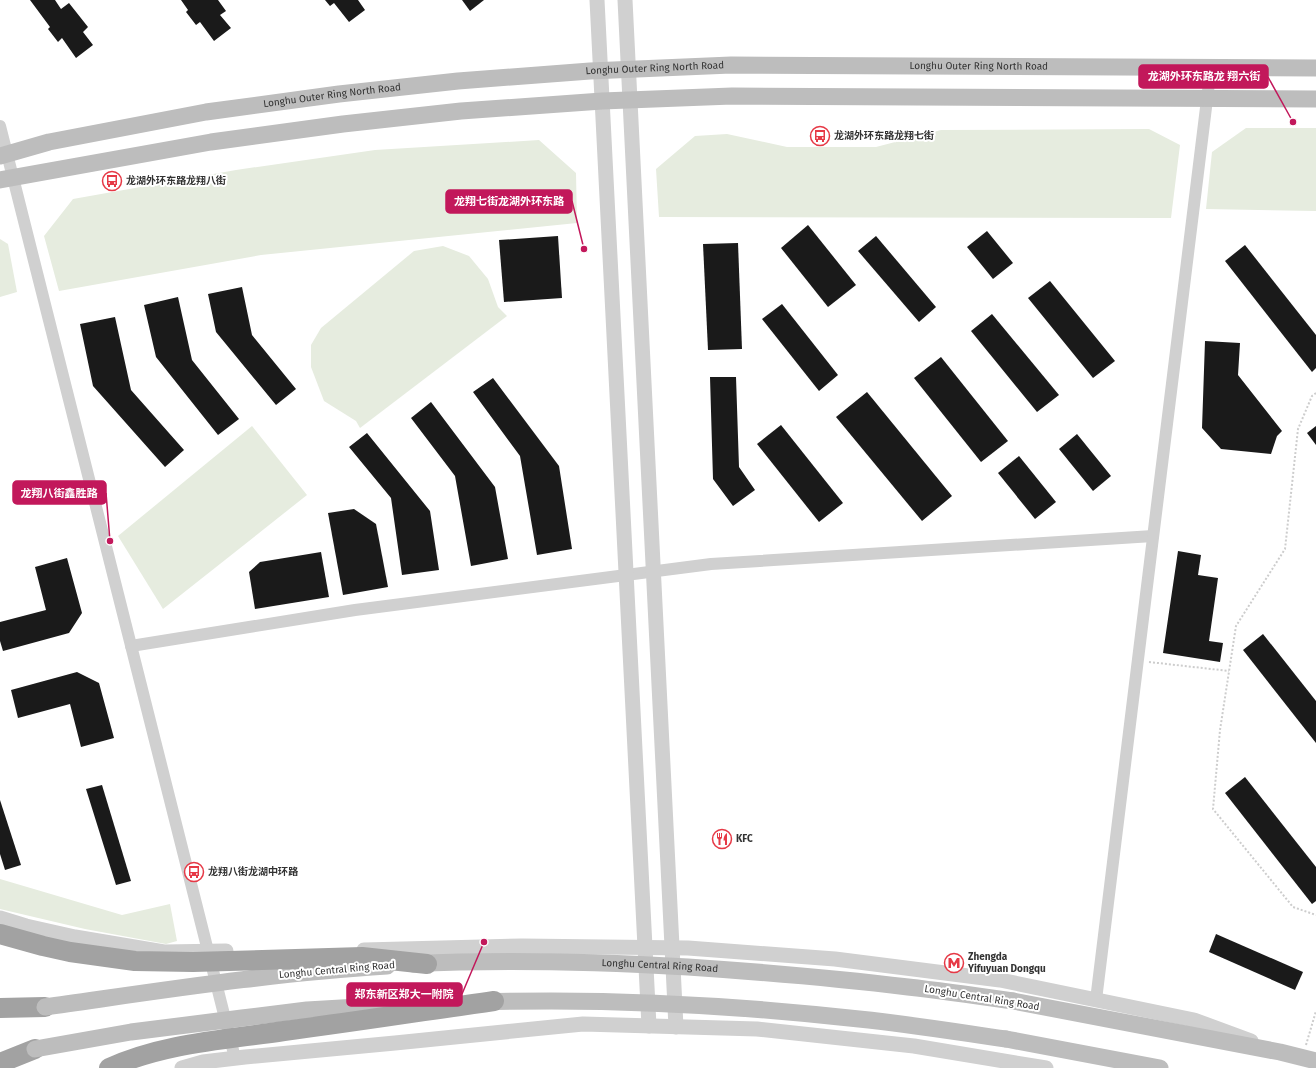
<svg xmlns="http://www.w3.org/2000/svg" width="1316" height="1068" font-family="'Fira Sans','Noto Sans SC',sans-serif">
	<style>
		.green { fill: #e6ecdf }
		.building { fill: #1a1a1a }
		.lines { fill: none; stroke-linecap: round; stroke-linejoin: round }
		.path { stroke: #cdcdcd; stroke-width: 2; stroke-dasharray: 2 2; stroke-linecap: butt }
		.minor { stroke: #d0d0d0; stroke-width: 12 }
		.tertiary { stroke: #d0d0d0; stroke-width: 15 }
		.secondary { stroke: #bdbdbd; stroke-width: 17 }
		.trunk { stroke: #a2a2a2; stroke-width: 20 }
		.secondary-bridge { stroke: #bdbdbd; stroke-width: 17 }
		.trunk-bridge { stroke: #a2a2a2; stroke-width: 20 }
		.labels { text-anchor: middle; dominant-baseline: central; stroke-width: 4; stroke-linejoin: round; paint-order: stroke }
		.street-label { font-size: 10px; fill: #333; stroke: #fff }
		.poi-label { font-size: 10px; font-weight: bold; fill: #333; stroke: #fff; text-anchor: start }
		.leader { fill: none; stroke: #c2185b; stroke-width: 1.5 }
		.callout-dot { fill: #c2185b; stroke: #fff; stroke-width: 1.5 }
		.callout { fill: #c2185b; stroke: #c2185b; stroke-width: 1.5 }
		.callout-label { font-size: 11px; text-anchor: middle; font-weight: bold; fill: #fff }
	</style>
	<rect width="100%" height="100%" fill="#fff"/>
	<g class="green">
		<path d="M1246 128H1316V211L1206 209 1212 152Z"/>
		<path d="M1149 129 1180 145 1171 218 659 217 656 169 695 136 727 134 787 147H876L941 130Z"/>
		<path d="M539 140 576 173 577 223 261 255 59 291 44 236 73 199 236 170 375 150Z"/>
		<path d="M0 239 8 244 17 292 0 297Z"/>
		<path d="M443 246 469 256 488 279 498 307 507 316 360 428 356 421 324 401 311 367V345L321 328 414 251Z"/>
		<path d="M252 426 307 495 163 609 118 536Z"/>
		<path d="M0 879 122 915 170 904 177 941 166 944 85 929 0 909Z"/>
	</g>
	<g class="building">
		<path d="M30 0H55L61 9 69 3 88 27 83 32 93 45 76 58 62 38 58 42 48 29 50 27Z"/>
		<path d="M181 0H218L226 11 220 15 231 28 214 41 200 22 196 25 186 12 188 10Z"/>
		<path d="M325 0H358L365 10 349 22 334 3 330 6Z"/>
		<path d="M462 0H484L470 11Z"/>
		<path d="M808 225 856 285 828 307 781 248Z"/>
		<path d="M987 231 1013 263 993 279 967 247Z"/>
		<path d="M558 236 562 298 504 302 499 240Z"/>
		<path d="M876 236 936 307 919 322 858 251Z"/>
		<path d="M738 243 742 349 708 350 703 244Z"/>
		<path d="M1245 245 1316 335V368L1312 372 1225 261Z"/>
		<path d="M1050 281 1115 361 1093 378 1028 298Z"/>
		<path d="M242 287 252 335 296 389 276 405 216 332 208 294Z"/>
		<path d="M178 297 192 360 239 419 218 435 156 357 144 305Z"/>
		<path d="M782 304 838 375 819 391 762 319Z"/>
		<path d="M992 314 1059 395 1037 412 971 331Z"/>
		<path d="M115 317 131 390 184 450 165 467 93 386 80 324Z"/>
		<path d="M1205 341 1240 343 1238 375 1282 431 1277 436 1271 454 1221 449 1202 428Z"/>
		<path d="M941 357 1008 441 981 462 914 378Z"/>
		<path d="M710 377H736L739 467 755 490 733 506 713 479Z"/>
		<path d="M493 378 559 466 572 549 537 555 520 456 473 392Z"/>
		<path d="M867 392 952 496 922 521 836 417Z"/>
		<path d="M431 402 495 487 508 559 471 566 455 476 411 418Z"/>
		<path d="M781 425 843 503 819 522 757 444Z"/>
		<path d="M1316 426V445L1307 433Z"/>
		<path d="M367 433 430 511 439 570 402 575 391 498 349 447Z"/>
		<path d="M1077 434 1111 476 1093 491 1059 449Z"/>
		<path d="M1019 456 1056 502 1035 519 998 473Z"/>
		<path d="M354 509 376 524 388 587 343 595 328 513Z"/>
		<path d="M1178 551 1201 555 1198 575 1218 578 1209 641 1223 643 1220 662 1163 653Z"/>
		<path d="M321 552 329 597 255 609 249 572 260 562Z"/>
		<path d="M67 558 82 613 69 633 3 651 0 641V622L46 610 35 567Z"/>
		<path d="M1263 634 1316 701V743L1243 650Z"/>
		<path d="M77 672 99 683 114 738 81 747 70 704 18 718 11 690Z"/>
		<path d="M1245 777 1316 867V901L1312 904 1225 793Z"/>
		<path d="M102 785 131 881 116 885 86 789Z"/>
		<path d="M0 800 21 865 5 870 0 854Z"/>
		<path d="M1216 934 1303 972 1295 990 1209 952Z"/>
	</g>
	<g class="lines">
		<g class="path">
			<path d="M1316 393 1312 396 1298 429 1285 549 1236 626 1220 730 1213 809 1293 907 1316 915"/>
			<path d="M1149 662 1229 671"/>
			<path d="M1306 1045 1316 1011"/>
		</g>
		<g class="minor">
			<path d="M0 126 235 1058"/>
			<path d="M131 646 355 610 711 564 1153 536"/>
			<path d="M1096 1000 1211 67"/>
		</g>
		<g class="tertiary">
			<path d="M597 0 649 1026"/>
			<path d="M625 0 676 1027"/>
			<path d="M0 918 26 926 75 937 164 952 226 951"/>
			<path d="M364 950 522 946 688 948 835 959 1000 980 1194 1020 1251 1041"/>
			<path d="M182 1068 203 1062 245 1057 395 1043 583 1024 757 1029 914 1046 1046 1068"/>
		</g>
		<g class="secondary">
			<path id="s1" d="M0 156 49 142 206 112 339 94 458 81 590 71 731 65 1316 68"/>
			<path d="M0 180 211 142 343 124 461 111 602 101 732 96 1316 99"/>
			<path d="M1013 1001 1280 1052 1316 1061"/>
			<path d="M1006 1039 1160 1068"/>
		</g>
		<g class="trunk">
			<path d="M0 1008 45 1007"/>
			<path d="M0 1063 35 1049"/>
		</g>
		<g class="secondary-bridge">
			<path id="s2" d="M413 964C505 959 597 962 688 967 762 972 835 978 908 987 943 991 978 996 1013 1001"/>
			<path d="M481 1002C607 998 733 1005 859 1019 908 1024 957 1032 1006 1039"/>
			<path d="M45 1007C159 991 272 973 387 966"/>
			<path d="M35 1049 131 1032 242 1018 307 1010 426 1003"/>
		</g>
		<g class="trunk-bridge">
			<path d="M0 934 43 946 70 952 135 961 193 962 362 957 427 964"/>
			<path d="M109 1068C164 1043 224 1040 284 1031 354 1022 424 1011 494 1001"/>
		</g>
	</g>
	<defs>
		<g id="bus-ring" transform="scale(1)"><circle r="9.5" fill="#fff" stroke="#e63946" stroke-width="1.5"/><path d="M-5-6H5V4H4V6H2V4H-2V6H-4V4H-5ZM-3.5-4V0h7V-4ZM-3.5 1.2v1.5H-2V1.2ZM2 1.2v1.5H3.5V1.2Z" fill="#e63946"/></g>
		<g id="restaurant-ring" transform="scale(1)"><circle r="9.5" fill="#fff" stroke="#e63946" stroke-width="1.5"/><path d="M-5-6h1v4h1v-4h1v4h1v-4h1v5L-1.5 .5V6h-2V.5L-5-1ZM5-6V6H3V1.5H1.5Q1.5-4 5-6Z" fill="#e63946"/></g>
		<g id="metro-ring" transform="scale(1)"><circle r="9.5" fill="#fff" stroke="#e63946" stroke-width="1.5"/><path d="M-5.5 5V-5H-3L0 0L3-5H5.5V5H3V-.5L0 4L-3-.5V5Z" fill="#e63946"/></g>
	</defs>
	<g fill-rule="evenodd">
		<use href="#bus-ring" x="820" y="136"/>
		<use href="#bus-ring" x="112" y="181"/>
		<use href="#restaurant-ring" x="722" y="839"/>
		<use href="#bus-ring" x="194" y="872"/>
		<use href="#metro-ring" x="954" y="963"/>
	</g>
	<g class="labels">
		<g class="street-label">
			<text stroke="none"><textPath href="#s1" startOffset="986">Longhu Outer Ring North Road</textPath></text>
			<text stroke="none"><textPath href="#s1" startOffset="662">Longhu Outer Ring North Road</textPath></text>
			<text stroke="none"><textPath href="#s1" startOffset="338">Longhu Outer Ring North Road</textPath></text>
			<text stroke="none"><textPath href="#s2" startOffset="247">Longhu Central Ring Road</textPath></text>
			<text transform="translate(337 970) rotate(-5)">Longhu Central Ring Road</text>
			<text transform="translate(982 998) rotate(9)">Longhu Central Ring Road</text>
		</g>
		<g class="poi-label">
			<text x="834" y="136">龙湖外环东路龙翔七街</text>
			<text x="126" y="181">龙湖外环东路龙翔八街</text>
			<text x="736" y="839">KFC</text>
			<text x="208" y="872">龙翔八街龙湖中环路</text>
			<text x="968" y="957">Zhengda<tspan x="968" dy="12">Yifuyuan Dongqu</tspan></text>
		</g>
	</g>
	<path class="leader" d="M1293 122L1268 77M584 249L572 201M110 541L106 493M484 942L462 994"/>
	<g class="callout-dot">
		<circle cx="1293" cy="122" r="4"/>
		<circle cx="584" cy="249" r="4"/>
		<circle cx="110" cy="541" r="4"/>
		<circle cx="484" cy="942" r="4"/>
	</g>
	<g class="callout">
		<rect x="1139" y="65" width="129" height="23" rx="4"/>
		<rect x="446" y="190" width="126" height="23" rx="4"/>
		<rect x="13" y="481" width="93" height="23" rx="4"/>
		<rect x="347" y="983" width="115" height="23" rx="4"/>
	</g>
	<g class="callout-label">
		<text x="1204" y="80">龙湖外环东路龙 翔六街</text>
		<text x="509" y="205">龙翔七街龙湖外环东路</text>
		<text x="59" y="497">龙翔八街鑫胜路</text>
		<text x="404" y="998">郑东新区郑大一附院</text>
	</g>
</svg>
